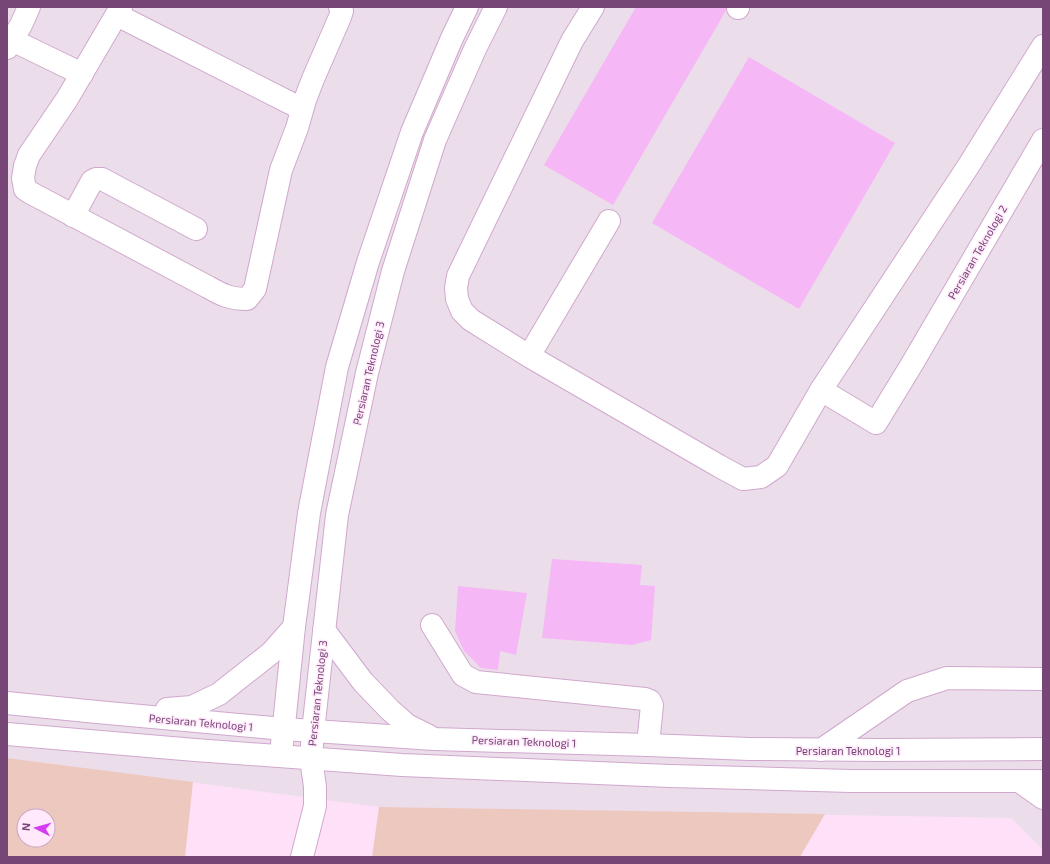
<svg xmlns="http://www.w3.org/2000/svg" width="1050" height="864" font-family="'Exo 2',sans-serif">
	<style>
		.industrial { fill: #ecddeb }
		.green { fill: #ecc8bf; fill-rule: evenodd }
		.building { fill: #f5b7f5 }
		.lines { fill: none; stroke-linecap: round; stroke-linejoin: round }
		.minor-casing { stroke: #d0a8cd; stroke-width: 24 }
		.minor { stroke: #fff; stroke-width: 22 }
		.labels { text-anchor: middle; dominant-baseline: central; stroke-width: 3; stroke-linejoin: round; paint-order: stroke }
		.street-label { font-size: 11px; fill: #764677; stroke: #ffe9fa }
	</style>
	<rect width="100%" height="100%" fill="#fee1f8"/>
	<path class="industrial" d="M7 7H1043V850L1011 818 379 807 7 758Z"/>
	<g class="green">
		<path d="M7 758 193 782 185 857H7ZM24 816H48V840H24Z"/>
		<path d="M379 807 825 814 800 857H372Z"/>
	</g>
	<g class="building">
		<path d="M636 7H728L613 205 544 165Z"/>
		<path d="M749 57 895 143 799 309 652 223Z"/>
		<path d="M552 559 642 565 640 585 655 586 651 640 632 645 542 638Z"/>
		<path d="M458 586 527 593 516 655 500 651 498 670 481 668 464 651 455 631Z"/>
	</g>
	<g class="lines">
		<g class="minor-casing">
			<g id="minor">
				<path d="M121 7 67 99 29 155 25 166 23 178 25 189 31 193 208 287C222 295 230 299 247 299L255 289 281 170 297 128 305 100 313 79 340 17 342 11 340 7"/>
				<path d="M593 7 572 41 458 276 456 288 457 299 462 311 471 320 529 356 609 221"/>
				<path d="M738 8V7"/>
				<path d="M117 15 302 109"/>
				<path d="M12 40 82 74"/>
				<path d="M1043 46 969 165 821 390 876 423 912 364 1043 140"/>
				<path d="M7 48 21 25 29 7"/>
				<path d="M73 216 92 181 96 179H102L196 229"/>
				<path d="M529 356 719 466 743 479 761 477 777 466 821 390"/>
				<path d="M432 625 463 675 476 682 645 699 650 701 652 705 648 745"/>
				<path d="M324 630 363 682 390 710 407 725 429 736"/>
				<path d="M7 703 97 712 284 729 434 739 648 745 749 749 881 750 1043 749"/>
				<path d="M167 709 192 707 219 694 271 653 294 627"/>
				<path d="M7 734 195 750 402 765 670 776 851 781H1043"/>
				<path d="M282 744 294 627 309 513 337 367 368 262 412 132 452 38 467 7"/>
				<path d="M821 750 907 691 947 678 1043 679"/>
				<path d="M1019 781 1043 798"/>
				<path d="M302 857 315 806V787L311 758 313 731 337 515 367 373 393 271 435 140 475 49 496 7"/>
			</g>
		</g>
		<use href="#minor" class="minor"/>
	</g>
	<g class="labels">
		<g class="street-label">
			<text transform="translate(977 252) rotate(-60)">Persiaran Teknologi 2</text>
			<text transform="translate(368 373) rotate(-77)">Persiaran Teknologi 3</text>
			<text transform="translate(317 693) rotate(-84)">Persiaran Teknologi 3</text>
			<text transform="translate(201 722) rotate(5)">Persiaran Teknologi 1</text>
			<text transform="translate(524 741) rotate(2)">Persiaran Teknologi 1</text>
			<text x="848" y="750">Persiaran Teknologi 1</text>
		</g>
	</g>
	<rect width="1050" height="864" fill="none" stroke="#764677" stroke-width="16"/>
	<g transform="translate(36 828) rotate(276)"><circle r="19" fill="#ffe9fa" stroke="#c8a8c6"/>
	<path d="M0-3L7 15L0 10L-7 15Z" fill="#d43df1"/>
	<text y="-6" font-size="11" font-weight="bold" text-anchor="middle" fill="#764677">N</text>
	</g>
</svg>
